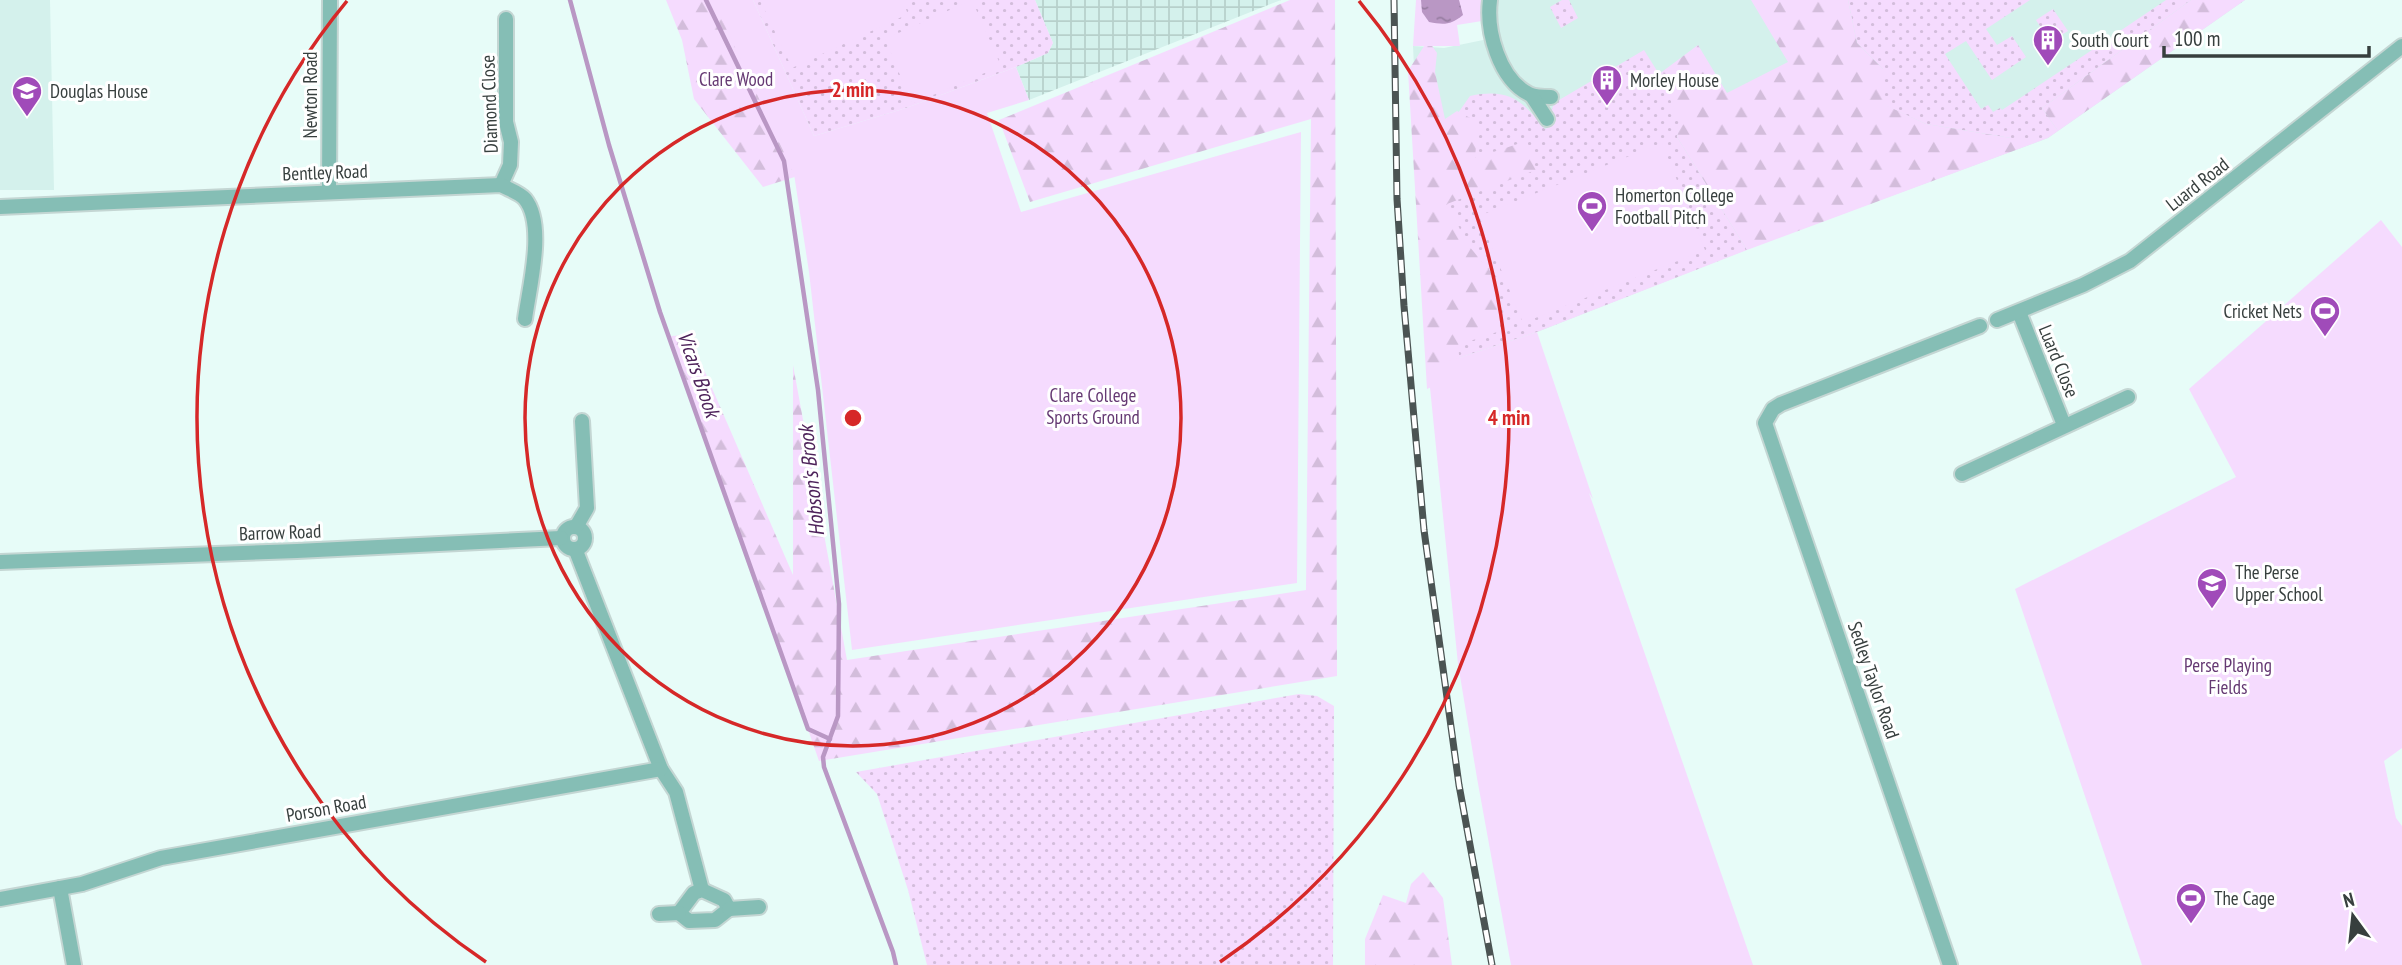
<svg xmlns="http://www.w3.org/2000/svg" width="2402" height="965" font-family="'PT Sans Narrow',sans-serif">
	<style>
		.built { fill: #d4f1ec }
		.industrial { fill: url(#industrial-grid) }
		.grass { fill: url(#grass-dots) }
		.forest { fill: url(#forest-firs) }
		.green { fill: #f5dbfe }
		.water { fill: url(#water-ripples) }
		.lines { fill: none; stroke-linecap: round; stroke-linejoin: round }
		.stream { stroke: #b997c4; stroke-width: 4.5 }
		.street-casing { stroke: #c4d6d3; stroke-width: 18 }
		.street { stroke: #85beb5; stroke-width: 14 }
		.rail-casing { stroke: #4b5453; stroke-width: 7 }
		.rail { stroke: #fff; stroke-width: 4.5; stroke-dasharray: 13; stroke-linecap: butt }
		.ring { fill: none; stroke: #d62828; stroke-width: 3.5 }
		.labels { text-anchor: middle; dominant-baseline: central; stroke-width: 6; stroke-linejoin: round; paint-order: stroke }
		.poi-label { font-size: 19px; fill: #373f3e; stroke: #fff; text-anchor: start }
		.park-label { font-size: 19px; fill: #653973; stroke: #fff }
		.street-label { font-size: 19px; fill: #373f3e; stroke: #fff }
		.water-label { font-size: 21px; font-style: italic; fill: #4d225a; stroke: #fff }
		.centre { fill: #d62828; stroke: #fff; stroke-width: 3.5 }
		.ring-label { font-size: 21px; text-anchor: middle; font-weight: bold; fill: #d62828; stroke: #fff; stroke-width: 6; stroke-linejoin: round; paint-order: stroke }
	</style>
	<defs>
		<pattern id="industrial-grid" width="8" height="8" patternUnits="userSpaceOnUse" patternTransform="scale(1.75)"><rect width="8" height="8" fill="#d4f1ec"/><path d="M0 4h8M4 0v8" fill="none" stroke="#b7d0cb"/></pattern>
		<pattern id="grass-dots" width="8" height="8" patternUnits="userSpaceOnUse" patternTransform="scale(1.75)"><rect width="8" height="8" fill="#f5dbfe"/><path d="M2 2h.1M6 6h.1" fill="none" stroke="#d3bddb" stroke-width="1.8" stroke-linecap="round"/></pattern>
		<pattern id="forest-firs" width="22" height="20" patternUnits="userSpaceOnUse" patternTransform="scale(1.75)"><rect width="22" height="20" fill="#f5dbfe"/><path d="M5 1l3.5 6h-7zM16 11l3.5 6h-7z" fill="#d3bddb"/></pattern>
		<pattern id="water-ripples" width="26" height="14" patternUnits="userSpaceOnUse" patternTransform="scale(1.75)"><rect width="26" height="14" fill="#b997c4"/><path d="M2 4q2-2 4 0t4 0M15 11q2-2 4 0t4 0" fill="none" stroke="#977da1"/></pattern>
	</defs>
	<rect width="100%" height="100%" fill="#e7fcf8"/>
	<g class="built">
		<path d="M0 0H50L54 190H0Z"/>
		<path d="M1496 0H2245L2048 138 1761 244 1537 332 1428 368 1413 46 1444 48 1498 37 1493 10Z"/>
	</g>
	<path class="industrial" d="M1035 0H1281L1029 100 1016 67 1048 53 1053 43Z"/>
	<g class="grass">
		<path d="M753 0H1035L1053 43 1048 53 1016 67 906 108 814 136Z"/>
		<path d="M1562 0H1569L1578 18 1561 28 1550 7Z"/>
		<path d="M1848 0H2030L1986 29 1997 45 2012 36 2026 57 1992 80 1966 41 1945 54 1981 109 1988 105 1993 112 2000 108 2002 110 2101 44 2104 47 2116 39 2114 35 2166 0H2191L2042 108 2058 131 2048 138H2011L1926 124 1882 104 1883 69 1857 43Z"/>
		<path d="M2053 9 2068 31 2050 42 2036 20Z"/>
		<path d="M1644 50 1659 74 1681 122 1677 137 1747 250 1537 332 1428 368 1451 123 1470 96C1509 88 1522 100 1545 129L1554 124 1550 115 1554 103Z"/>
		<path d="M1299 694 1317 696 1334 706 1333 965H927L908 890 877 794 856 772Z"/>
	</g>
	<g class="forest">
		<path d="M666 0H745L823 168 763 187 694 99 682 40Z"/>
		<path d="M1290 0H1335L1337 676 819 761 671 336 689 335 793 575V365L847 660 1306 590 1311 119 1030 202 999 120Z"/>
		<path d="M1751 0H1848L1857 43 1883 69V104L1926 124 2011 138H2048L1747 250 1677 137 1680 122 1659 74 1698 45 1727 93 1788 62Z"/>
		<path d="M2191 0H2245L2058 131 2042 108Z"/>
		<path d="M1428 40 1437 53 1435 72 1445 119 1457 111 1478 122 1475 158 1527 141 1536 170 1447 204 1468 245 1496 278 1500 331 1458 345 1461 374 1427 389 1408 71Z"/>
		<path d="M1423 872 1443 898 1452 965H1365V939L1383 895 1406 903 1411 884Z"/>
	</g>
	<g class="green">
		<path d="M713 0H753L814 136 906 108 1016 67 1029 100 987 113 1021 212 1301 132 1297 583 852 650 809 272 794 174Z"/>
		<path d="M760 0H902L908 14 792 68Z"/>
		<path d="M972 0 1001 66 912 104 885 39Z"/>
		<path d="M1416 0H1482V21L1457 25 1460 46H1413Z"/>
		<path d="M1662 143 1705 250 1523 323 1479 216Z"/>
		<path d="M2381 220 2402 247V748L2384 761 2396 818 2402 826V965H2142L2015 589 2236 477 2189 389Z"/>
		<path d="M1537 332 1593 499 1589 493 1753 965H1511L1477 778 1458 664 1428 368Z"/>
	</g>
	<path class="water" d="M1421 0H1459L1463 15C1451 25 1444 25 1429 22L1422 12Z"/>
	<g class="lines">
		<g class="stream">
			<path d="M570 0 609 145 660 312 808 729 830 739"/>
			<path d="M706 0 784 161 818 390 839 604 838 716 823 757 824 767 893 952 896 965"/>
		</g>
		<g class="street-casing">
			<g id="street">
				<path d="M1490 0C1486 31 1499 79 1529 94 1535 97 1544 97 1551 97"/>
				<path d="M1532 96 1547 119"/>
				<path d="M501 185 510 165 511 142 506 122V19"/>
				<path d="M329 191 330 0"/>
				<path d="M0 207 501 185C508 189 520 193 525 199 546 225 529 288 525 319"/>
				<path d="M2019 312 2064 425"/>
				<path d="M1997 320 2083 285 2130 261 2402 46"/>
				<path d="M1962 474 2128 397"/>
				<circle cx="574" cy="538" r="11"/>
				<path d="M576 527 587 508 582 421"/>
				<path d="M576 551 661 769 676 792 702 890"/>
				<path d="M0 562 297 551 561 538"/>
				<path d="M60 888 74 965"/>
				<path d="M702 890 724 900 729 909 715 920 689 921 679 913 694 893Z"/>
				<path d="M0 899 82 884 161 858 661 769"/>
				<path d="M729 909 759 907"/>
				<path d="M659 914 679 913"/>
				<path d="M1950 965 1765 423 1773 409 1781 404 1980 326"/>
			</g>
		</g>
		<use href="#street" class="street"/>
		<g class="rail-casing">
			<path id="rail" d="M1394 0 1397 199 1404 306 1424 530 1459 785 1492 965"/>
		</g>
		<use href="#rail" class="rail"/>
	</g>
	<g class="ring">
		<circle cx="853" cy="418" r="328"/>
		<path d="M486 962A656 656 0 0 1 347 1M1359 1A656 656 0 0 1 1220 962"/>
	</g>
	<defs>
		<g id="building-pin" transform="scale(1.575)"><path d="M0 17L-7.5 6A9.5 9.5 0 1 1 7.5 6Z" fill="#a04bb9" stroke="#fff"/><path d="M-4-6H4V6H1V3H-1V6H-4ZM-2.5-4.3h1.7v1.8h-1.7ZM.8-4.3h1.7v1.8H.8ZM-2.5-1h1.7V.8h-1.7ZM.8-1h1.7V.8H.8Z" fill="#fff"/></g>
		<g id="university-pin" transform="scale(1.575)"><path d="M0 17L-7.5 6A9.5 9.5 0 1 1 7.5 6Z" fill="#a04bb9" stroke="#fff"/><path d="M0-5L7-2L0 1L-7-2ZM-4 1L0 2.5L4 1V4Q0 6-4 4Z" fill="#fff"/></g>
		<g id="stadium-pin" transform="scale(1.575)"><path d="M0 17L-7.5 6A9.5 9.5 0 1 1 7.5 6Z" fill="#a04bb9" stroke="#fff"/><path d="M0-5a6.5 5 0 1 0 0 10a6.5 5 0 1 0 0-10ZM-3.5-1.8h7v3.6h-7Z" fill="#fff"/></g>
		<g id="school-pin" transform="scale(1.575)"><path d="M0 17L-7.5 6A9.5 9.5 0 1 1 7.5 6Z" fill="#a04bb9" stroke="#fff"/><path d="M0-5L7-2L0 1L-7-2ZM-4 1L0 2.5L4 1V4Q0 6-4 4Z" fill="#fff"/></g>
	</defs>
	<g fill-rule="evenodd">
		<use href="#building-pin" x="2048" y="40"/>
		<use href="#building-pin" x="1607" y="80"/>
		<use href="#university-pin" x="27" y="91"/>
		<use href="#stadium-pin" x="1592" y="206"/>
		<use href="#stadium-pin" x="2325" y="311"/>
		<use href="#school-pin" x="2212" y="583"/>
		<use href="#stadium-pin" x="2191" y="898"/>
	</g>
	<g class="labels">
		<g class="poi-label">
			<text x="2071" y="40">South Court</text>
			<text x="1630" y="80">Morley House</text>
			<text x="50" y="91">Douglas House</text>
			<text x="1615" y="195">Homerton College<tspan x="1615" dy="22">Football Pitch</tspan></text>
			<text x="2302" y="311" text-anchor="end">Cricket Nets</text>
			<text x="2235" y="572">The Perse<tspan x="2235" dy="22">Upper School</tspan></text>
			<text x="2214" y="898">The Cage</text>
		</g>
		<g class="park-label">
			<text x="736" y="79">Clare Wood</text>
			<text x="1093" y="395">Clare College<tspan x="1093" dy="22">Sports Ground</tspan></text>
			<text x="2228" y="665">Perse Playing<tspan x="2228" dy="22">Fields</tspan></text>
		</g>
		<g class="street-label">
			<text transform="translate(310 95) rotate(-90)">Newton Road</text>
			<text transform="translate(489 104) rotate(-92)">Diamond Close</text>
			<text transform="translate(325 172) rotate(-2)">Bentley Road</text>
			<text transform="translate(2197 184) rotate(-38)">Luard Road</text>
			<text transform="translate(2059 361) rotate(68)">Luard Close</text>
			<text transform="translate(280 532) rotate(-2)">Barrow Road</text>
			<text transform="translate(1874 680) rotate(71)">Sedley Taylor Road</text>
			<text transform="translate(326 808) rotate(-10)">Porson Road</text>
		</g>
		<g class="water-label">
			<text transform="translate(699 374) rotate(71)">Vicars Brook</text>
			<text transform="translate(811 481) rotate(-96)">Hobson's Brook</text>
		</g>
	</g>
	<circle cx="853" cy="418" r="10" class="centre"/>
	<g class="ring-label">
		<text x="853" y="97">2 min</text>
		<text x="1509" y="425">4 min</text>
	</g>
	<g transform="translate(2353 916) rotate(345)" stroke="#ffffff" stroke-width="5" paint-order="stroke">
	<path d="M0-5L12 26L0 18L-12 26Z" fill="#373f3e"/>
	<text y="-10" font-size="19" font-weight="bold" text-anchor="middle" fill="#373f3e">N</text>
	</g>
	<path d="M2164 46v10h205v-10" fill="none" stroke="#373f3e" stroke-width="3.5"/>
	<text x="2174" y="46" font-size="21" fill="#373f3e" stroke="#ffffff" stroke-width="5" paint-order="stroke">100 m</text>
</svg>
